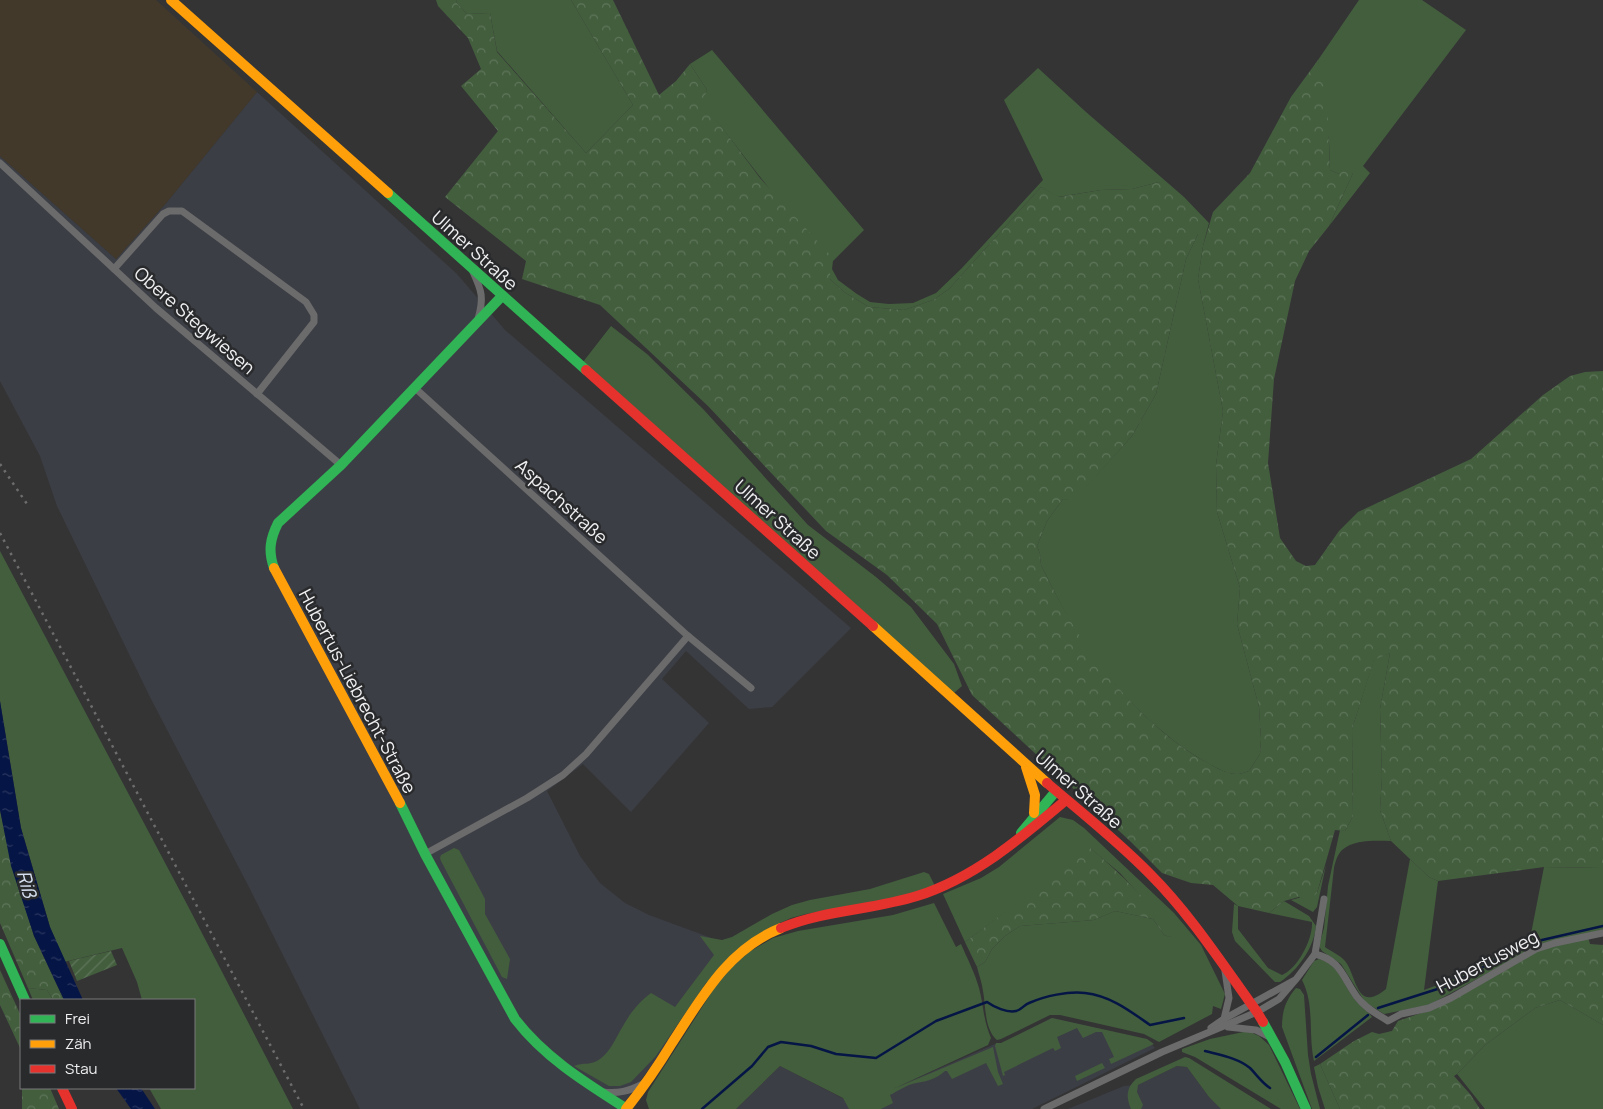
<svg xmlns="http://www.w3.org/2000/svg" width="1603" height="1109" font-family="Manrope,sans-serif">
	<style>
		.built { fill: #3c3e45 }
		.industrial { fill: #42392b }
		.grass { fill: #435e3d }
		.forest { fill: url(#forest-crowns) }
		.garden { fill: url(#garden-furrows) }
		.water { fill: url(#water-ripples) }
		.lines { fill: none; stroke-linecap: round; stroke-linejoin: round }
		.stream { stroke: #051545; stroke-width: 2.5 }
		.street { stroke: #6b6b6c; stroke-width: 7 }
		.fast { stroke: #30b455; stroke-width: 10 }
		.slow { stroke: #ff9f0a; stroke-width: 10 }
		.jam { stroke: #e5322d; stroke-width: 10 }
		.rail { stroke: #6d6d6d; stroke-width: 2.5; stroke-dasharray: 2.5 5; stroke-linecap: butt }
		.labels { text-anchor: middle; dominant-baseline: central; stroke-width: 5; stroke-linejoin: round; paint-order: stroke }
		.street-label { font-size: 18px; fill: #f0f0f2; stroke: #292a2c }
		.water-label { font-size: 19px; font-style: italic; fill: #d6e0f1; stroke: #292a2c }
	</style>
	<defs>
		<pattern id="forest-crowns" width="20" height="18" patternUnits="userSpaceOnUse" patternTransform="scale(1.25)"><rect width="20" height="18" fill="#435e3d"/><path d="M2 6a3 3 0 1 1 6 0M12 15a3 3 0 1 1 6 0" fill="none" stroke="#5e755a"/></pattern>
		<pattern id="garden-furrows" width="10" height="10" patternUnits="userSpaceOnUse" patternTransform="scale(1.25)"><rect width="10" height="10" fill="#435e3d"/><path d="M-1 1l2-2M0 10L10 0M9 11l2-2" fill="none" stroke="#5e755a"/></pattern>
		<pattern id="water-ripples" width="26" height="14" patternUnits="userSpaceOnUse" patternTransform="scale(1.25)"><rect width="26" height="14" fill="#051545"/><path d="M2 4q2-2 4 0t4 0M15 11q2-2 4 0t4 0" fill="none" stroke="#2a3760"/></pattern>
	</defs>
	<rect width="100%" height="100%" fill="#343435"/>
	<g class="built">
		<path d="M257 92 457 274 505 330 851 628 772 707 749 709 686 651 662 679 709 723 631 812 583 764 547 791 580 856 600 883 625 903 649 915 733 946 697 991 659 1055 620 1109H360L250 889 150 697 57 506 40 456 0 381V156L116 259 167 202Z"/>
		<path d="M1052 1018 1148 1040 1155 1048 1032 1109H736L780 1066 852 1103 869 1099 995 1044H1000Z"/>
		<path d="M1177 1066 1187 1067 1209 1097 1221 1109H1068L1124 1086 1138 1085Z"/>
	</g>
	<path class="industrial" d="M0 0H156L257 92 167 202 116 259 0 156Z"/>
	<g class="grass">
		<path d="M457 0H571L633 105 586 153 497 51 490 13 467 14 456 2Z"/>
		<path d="M1359 0H1422L1466 30 1363 166 1370 173 1329 226 1353 173 1339 174 1330 170 1329 142 1318 60Z"/>
		<path d="M712 50 864 230 833 261 832 269 838 280 857 294 870 302 889 304 913 303 936 293 962 268 1043 180 1004 100 1038 68 1086 112 1184 197 1209 223 1203 246 1198 279 1223 411 1216 465 1217 512 1240 588 1237 624 1259 707 1261 739 1260 754 1249 771C1245 772 1241 774 1238 774 1229 775 1217 768 1209 764 1156 734 1107 682 1075 630 1063 609 1052 587 1041 565L1040 554 1037 546 1047 521 1063 499 1074 500 1132 436 1156 394 1186 259 1198 234 1159 182 1132 189 1101 190 1058 197 1041 187 949 289 933 300 904 310 869 307 844 292 830 279V267L702 102 707 90 690 64Z"/>
		<path d="M611 326 647 354 704 410 808 525 876 577 911 607 954 664 962 686 954 693 583 362Z"/>
		<path d="M0 551 190 910 293 1109H161L149 1088H194V1000H142L137 982 122 948 64 962 50 927 21 828 0 701Z"/>
		<path d="M1390 653 1380 709 1382 777 1380 810 1391 841C1376 841 1355 839 1342 850 1337 855 1335 863 1334 868L1325 947C1330 951 1340 955 1345 961 1357 976 1356 1014 1386 989L1410 859 1429 877 1438 881 1424 990 1457 978 1530 939 1544 867 1603 868V930L1553 941 1530 950 1429 1005 1384 1014 1365 1002 1341 964 1322 951 1319 946 1324 928 1328 886 1340 830 1345 831 1353 816 1352 729 1374 659Z"/>
		<path d="M1060 817 1073 820 1084 828 1174 913 1201 945 1225 994 1221 1009 1213 1006 1212 1014 1159 1042 1144 1034 1060 1015H1050L1001 1039 997 1040C984 1029 986 1006 983 991 982 983 979 975 977 967L985 962 992 949 1005 936 1020 926 1094 920 1115 911 1153 919 1164 935 1170 937 1173 932 1120 873 1091 849 965 942 943 894 981 878 999 867Z"/>
		<path d="M454 848 459 850 485 899V914L510 959 507 979 502 977 441 861 440 858 441 855Z"/>
		<path d="M1326 865 1317 907 1313 912 1291 900 1317 893Z"/>
		<path d="M924 872 929 874 935 886 915 894 806 914 791 918 769 928 706 983 656 1056 631 1082 620 1086H609L574 1066C584 1062 590 1066 600 1059 611 1051 616 1037 623 1026 630 1013 640 1001 651 993L675 1007 714 955 700 936 722 940 732 937 772 914 792 905 810 900 870 889Z"/>
		<path d="M1284 901 1309 916 1316 926C1314 948 1298 970 1280 982H1275L1270 977 1235 941 1232 932 1234 904 1238 906V929L1268 968 1282 975C1298 968 1313 939 1312 922L1269 913Z"/>
		<path d="M934 903 956 947 961 944C967 958 975 973 979 988 984 1007 983 1019 991 1038L988 1045 893 1089 993 1047 998 1072 1003 1084 998 1086 986 1063 952 1079 947 1071H945C936 1079 928 1081 916 1083 908 1084 898 1091 890 1095L893 1103 881 1109H849L843 1098 780 1066 736 1109H649L646 1100 648 1092 715 987 732 967 749 952 773 938 798 931 893 915Z"/>
		<path d="M1319 959C1338 963 1343 983 1353 997 1358 1005 1367 1010 1372 1017L1314 1061C1308 1034 1315 1005 1302 980L1314 961Z"/>
		<path d="M28 988 47 990 53 1000H33Z"/>
		<path d="M1296 988 1300 989 1304 995 1308 1055 1311 1074 1320 1109H1312L1282 1027C1282 1010 1286 1000 1296 988Z"/>
		<path d="M1560 1000 1603 1025V1109H1485L1457 1074 1485 1045 1535 1008Z"/>
		<path d="M1052 1018 1147 1039 1154 1044 1111 1064 1109 1059 1114 1057 1102 1032H1096L1083 1038 1077 1028 1057 1037 1061 1048 1055 1051 1053 1048 1004 1072 1005 1075 1003 1076 995 1046 996 1043H1001Z"/>
		<path d="M1248 1031 1259 1036 1269 1045 1300 1109H1281L1195 1057 1182 1052V1049L1210 1039Z"/>
		<path d="M1185 1057 1189 1058 1271 1109H1221L1209 1097 1187 1067 1177 1066 1138 1085 1137 1092 1143 1105 1141 1109H1131C1126 1097 1126 1088 1136 1079Z"/>
		<path d="M1102 1063 1105 1068 1077 1081 1075 1076Z"/>
		<path d="M1320 1064 1340 1109H1325L1318 1087 1314 1067Z"/>
	</g>
	<g class="forest">
		<path d="M436 0H457L456 2 467 14 490 13 497 52 586 153 633 105 571 0H613L659 95 676 81 690 64 707 90 703 102 760 178 833 258 830 267V279L844 292 869 307 904 310 933 300 949 289 1041 187 1059 197 1101 190 1132 189 1159 182 1202 218 1198 234 1186 259 1156 394 1132 436 1074 501 1063 499 1047 521 1037 546 1040 554 1041 565C1052 587 1063 609 1076 630 1106 679 1155 734 1206 762 1215 767 1228 775 1238 774 1241 774 1245 772 1249 771L1260 754 1261 739 1259 707 1237 624 1240 588 1217 512 1216 465 1223 411 1198 279 1203 246 1213 212 1250 173 1291 97 1318 60 1327 97 1330 170 1339 174 1344 170 1353 173 1329 226 1309 251 1295 281 1274 379 1268 463 1280 538 1296 561 1306 566 1315 565 1339 531 1358 512 1471 459 1543 395 1570 376 1585 372 1603 371V868L1544 867 1438 881 1429 877 1391 841 1380 810 1382 777 1380 709 1390 653 1374 660 1352 729 1353 816 1345 831 1335 830 1317 893 1307 902 1299 897 1284 901 1269 913 1238 906 1213 885 1191 883 1162 873 1130 841 972 695 937 624 887 575 826 531 708 406 600 305 522 279 526 261 445 197 498 131 461 86 481 69 468 38 438 6Z"/>
		<path d="M0 810 12 866 34 936 64 1000H53L47 990 28 988 0 923Z"/>
		<path d="M1090 848C1122 874 1147 901 1174 932L1170 937 1164 935 1153 919 1115 911 1094 920 1020 926 1005 936 992 949 985 962 977 967 965 942Z"/>
		<path d="M1588 937 1590 944 1603 945V1025L1560 1000 1535 1008 1485 1045 1457 1074 1454 1076 1470 1094 1480 1109H1340L1320 1064 1354 1041 1372 1032 1379 1034 1392 1031 1398 1021 1427 1011 1537 951Z"/>
		<path d="M0 970 21 1016V1050L0 1005Z"/>
		<path d="M22 1088H50L59 1109H22Z"/>
	</g>
	<path class="garden" d="M111 951 117 965 77 981 69 961Z"/>
	<g class="water">
		<path d="M0 701 21 828 50 927 83 1000H64L34 936 11 866 0 810Z"/>
		<path d="M116 1088H141L155 1109H131Z"/>
	</g>
	<g class="lines">
		<g class="stream">
			<path d="M1378 1008 1450 985 1512 951 1542 940 1603 926"/>
			<path d="M1205 1051C1220 1055 1238 1058 1250 1068 1257 1075 1261 1082 1270 1088"/>
			<path d="M1316 1057 1368 1015"/>
			<path d="M702 1109 752 1066 768 1047 781 1042 811 1046 836 1054 876 1058 936 1021 987 1002C994 1007 1007 1013 1016 1011 1021 1010 1024 1005 1029 1003 1045 996 1068 991 1085 993 1111 996 1130 1011 1150 1025L1184 1018"/>
		</g>
		<g class="street">
			<path d="M0 163 156 308 341 465"/>
			<path d="M114 269 163 214 169 211H182L306 302 314 315V322L257 394"/>
			<path d="M473 272C482 291 484 298 478 319"/>
			<path d="M415 388 688 636 586 754 563 775 527 798 425 854"/>
			<path d="M688 636 751 688"/>
			<path d="M1315 954C1341 960 1343 978 1357 997 1365 1008 1377 1014 1388 1021L1401 1014 1429 1008 1451 998 1536 949 1555 943 1603 933"/>
			<path d="M1224 1019 1229 998 1225 971"/>
			<path d="M1228 1027 1256 1030 1270 1037"/>
			<path d="M1211 1028 1224 1019 1293 981"/>
			<path d="M603 1092C618 1094 629 1091 643 1084"/>
			<path d="M1044 1109 1162 1052 1257 1012 1279 999 1297 978 1315 954 1324 899"/>
		</g>
		<g class="fast">
			<path d="M388 193 586 370"/>
			<path d="M274 568C268 551 270 539 278 523L341 465 502 296"/>
			<path d="M400 803 425 854 515 1019C545 1058 586 1083 627 1109"/>
			<path d="M1021 833 1056 791"/>
			<path d="M0 944 25 1000"/>
			<path d="M1263 1022 1285 1062 1306 1109"/>
		</g>
		<g class="slow">
			<path d="M171 0 388 193"/>
			<path d="M274 568 400 803"/>
			<path d="M873 626 1047 783"/>
			<path d="M1026 767 1035 795 1034 813"/>
			<path d="M626 1109C643 1088 658 1066 672 1043 702 997 728 949 781 928"/>
		</g>
		<g class="jam">
			<path d="M586 370 873 626"/>
			<path d="M1047 783C1082 813 1118 841 1150 874 1191 915 1223 965 1257 1012L1263 1022"/>
			<path d="M781 928C824 910 872 910 917 896 974 878 1021 838 1066 800"/>
			<path d="M62 1088 72 1109"/>
		</g>
		<g class="rail">
			<path d="M0 464 29 507"/>
			<path d="M0 533 304 1109"/>
		</g>
	</g>
	<g class="labels">
		<g class="street-label">
			<text transform="translate(475 250) rotate(42)">Ulmer Straße</text>
			<text transform="translate(195 320) rotate(41)">Obere Stegwiesen</text>
			<text transform="translate(562 501) rotate(42)">Aspachstraße</text>
			<text transform="translate(778 519) rotate(42)">Ulmer Straße</text>
			<text transform="translate(358 691) rotate(62)">Hubertus-Liebrecht-Straße</text>
			<text transform="translate(1079 789) rotate(41)">Ulmer Straße</text>
			<text transform="translate(1487 961) rotate(-28)">Hubertusweg</text>
		</g>
		<g class="water-label">
			<text transform="translate(27 884) rotate(75)">Riß</text>
		</g>
	</g>
	<rect x="20" y="999" width="175" height="90" fill="#292a2c" stroke="#79797b"/>
	<rect x="30" y="1015" width="25" height="8" fill="#30b455" stroke="#79797b"/>
	<text x="65" y="1024" font-size="15" fill="#f0f0f2">Frei</text>
	<rect x="30" y="1040" width="25" height="8" fill="#ff9f0a" stroke="#79797b"/>
	<text x="65" y="1049" font-size="15" fill="#f0f0f2">Zäh</text>
	<rect x="30" y="1065" width="25" height="8" fill="#e5322d" stroke="#79797b"/>
	<text x="65" y="1074" font-size="15" fill="#f0f0f2">Stau</text>
</svg>
